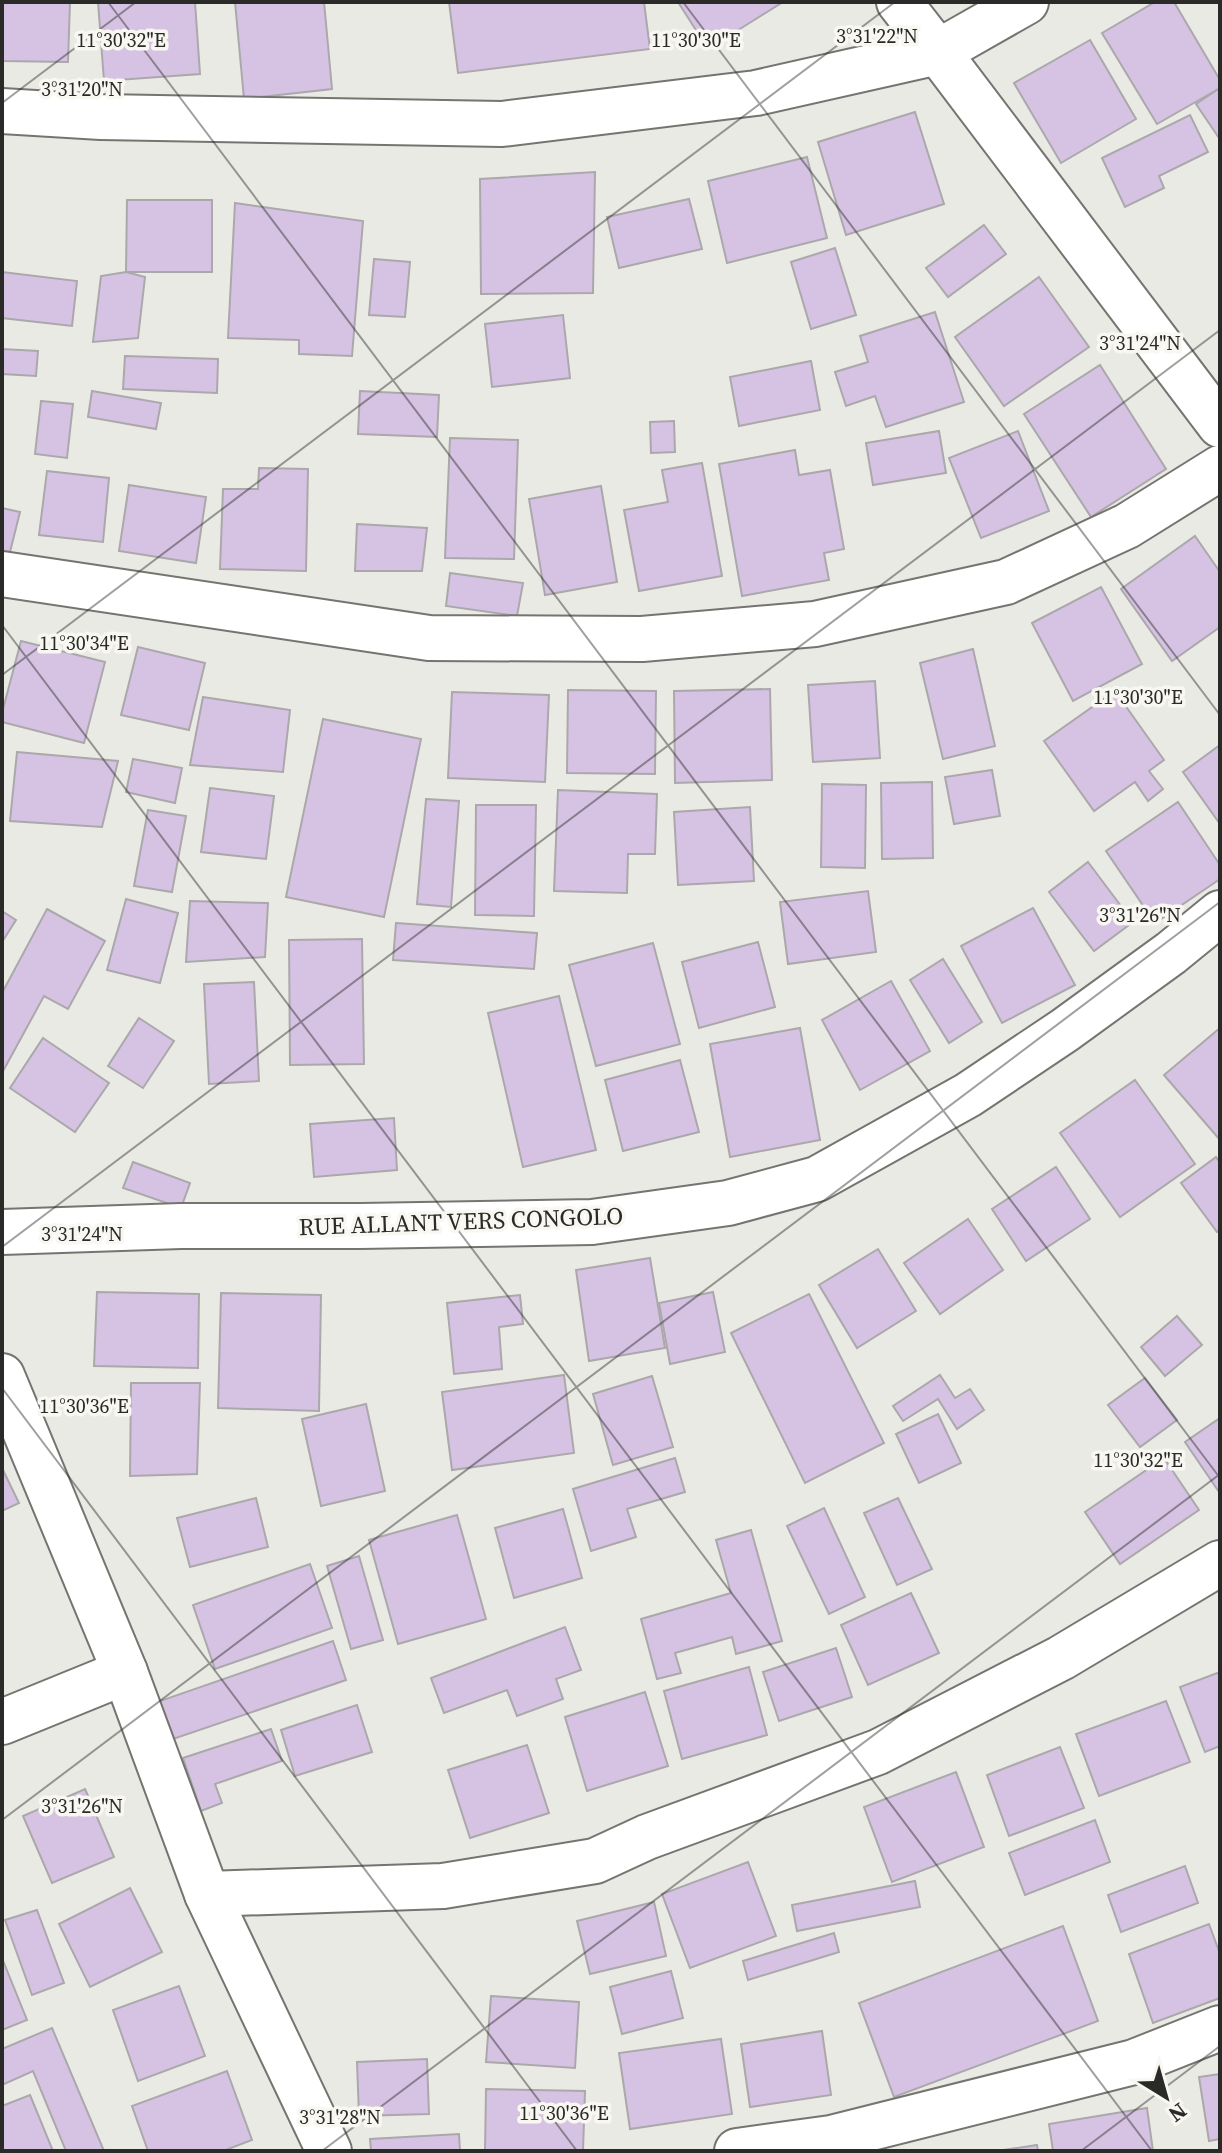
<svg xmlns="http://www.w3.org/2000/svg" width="1222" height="2153" font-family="'Source Serif 4',serif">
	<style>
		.building { fill: #d6c3e3; stroke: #aba8ac; stroke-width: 2 }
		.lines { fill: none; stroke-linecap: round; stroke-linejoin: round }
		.street-casing { stroke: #757470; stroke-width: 48 }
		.street { stroke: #fff; stroke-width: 44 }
		.ticks { fill: none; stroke: #2a2a28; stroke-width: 2; stroke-opacity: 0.45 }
		.labels { text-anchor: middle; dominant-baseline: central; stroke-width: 7; stroke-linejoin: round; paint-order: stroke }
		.street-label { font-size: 24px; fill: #2a2a28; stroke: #f8f7f2 }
		.ticks-label { font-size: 20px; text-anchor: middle; fill: #2a2a28; stroke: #f8f7f2; stroke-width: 7; stroke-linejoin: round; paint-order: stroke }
	</style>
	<rect width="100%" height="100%" fill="#eaeae5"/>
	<g class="building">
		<path d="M2 2H70L68 62 2 61Z"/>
		<path d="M98 2H195L200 74 104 81Z"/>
		<path d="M235 2H324L332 89 244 99Z"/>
		<path d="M449 2H644L650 49 458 73Z"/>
		<path d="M678 2H783L708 49Z"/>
		<path d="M1155 2H1174L1220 80V88L1157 124 1102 33Z"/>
		<path d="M1090 40 1136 119 1061 163 1014 83Z"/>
		<path d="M1220 88V137L1219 138 1196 104Z"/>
		<path d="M915 112 944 204 846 235 818 142Z"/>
		<path d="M1190 115 1208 152 1159 176 1164 188 1125 207 1102 158Z"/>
		<path d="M807 157 827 238 727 263 708 181Z"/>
		<path d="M595 172 593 293 481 294 480 179Z"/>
		<path d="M689 199 702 249 619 268 607 217Z"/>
		<path d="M127 200H212V272H126Z"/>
		<path d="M235 203 363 221 352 356 299 354V340L228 338Z"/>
		<path d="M984 225 1006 254 948 297 926 268Z"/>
		<path d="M835 248 856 315 811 329 791 262Z"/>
		<path d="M374 259 410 262 405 317 369 315Z"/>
		<path d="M2 272 77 281 72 326 2 318Z"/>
		<path d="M126 272 145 277 138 338 93 342 101 276Z"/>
		<path d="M1039 277 1089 347 1004 406 955 337Z"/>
		<path d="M935 312 964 402 886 427 875 396 846 406 835 372 868 362 860 336Z"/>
		<path d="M563 315 570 378 492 387 485 324Z"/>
		<path d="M2 349 38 351 36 376 2 374Z"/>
		<path d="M125 356 218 359 217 393 123 389Z"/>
		<path d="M811 361 820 410 739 426 730 377Z"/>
		<path d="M1100 365 1166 469 1091 517 1024 414Z"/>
		<path d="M92 391 161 403 156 429 88 417Z"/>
		<path d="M360 391 439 395 437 437 358 434Z"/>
		<path d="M41 401 73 404 67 458 35 454Z"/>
		<path d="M674 421 675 452 651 453 650 422Z"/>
		<path d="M939 431 946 473 873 485 866 443Z"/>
		<path d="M1018 431 1049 511 981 538 949 458Z"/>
		<path d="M450 438 518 440 514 559 445 558Z"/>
		<path d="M795 450 799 475 830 470 844 549 824 553 829 580 742 596 719 464Z"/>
		<path d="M702 463 722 576 639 591 624 510 668 502 662 470Z"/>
		<path d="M259 468 308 469 306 571 220 569 223 489H258Z"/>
		<path d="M47 471 109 478 103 542 39 535Z"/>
		<path d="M129 485 206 497 196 563 119 551Z"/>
		<path d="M601 486 617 582 545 595 529 499Z"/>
		<path d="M2 508 20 512 7 564 2 563Z"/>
		<path d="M357 524 427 528 422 571H355Z"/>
		<path d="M1195 536 1220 572V627L1172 661 1121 589Z"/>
		<path d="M450 573 523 583 517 616 446 606Z"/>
		<path d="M1101 587 1142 664 1073 701 1032 623Z"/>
		<path d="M21 641 105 662 84 743 2 722V713Z"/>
		<path d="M138 647 205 663 189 730 121 715Z"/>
		<path d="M973 649 995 746 943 759 920 663Z"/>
		<path d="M875 681 880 758 813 762 808 685Z"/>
		<path d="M770 689 772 780 675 783 674 691Z"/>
		<path d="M568 690 656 691 655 774 567 773Z"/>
		<path d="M1115 691 1164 760 1149 771 1163 789 1148 801 1135 782 1094 811 1044 741Z"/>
		<path d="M452 692 549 695 545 782 448 778Z"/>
		<path d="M203 697 290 710 283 772 190 765Z"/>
		<path d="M323 719 421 739 384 917 286 897Z"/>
		<path d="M1220 745V824L1183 772Z"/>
		<path d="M17 752 118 761 102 827 10 821Z"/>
		<path d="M133 759 182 768 175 803 126 792Z"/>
		<path d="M992 770 1000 816 954 824 945 777Z"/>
		<path d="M932 782 933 858 882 859 881 783Z"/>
		<path d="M822 784 866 785 865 868 821 867Z"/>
		<path d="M210 788 274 796 266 859 201 852Z"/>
		<path d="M558 790 657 794 655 854H628L627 893 554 891Z"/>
		<path d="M426 799 459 801 451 907 417 904Z"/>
		<path d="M1178 802 1220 865V879L1155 923 1106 851Z"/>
		<path d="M476 805H536L534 916 475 915Z"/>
		<path d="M750 807 754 881 678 885 674 812Z"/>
		<path d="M148 810 186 816 172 892 134 886Z"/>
		<path d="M1088 862 1133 922 1094 951 1049 892Z"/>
		<path d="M868 891 876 952 788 964 780 902Z"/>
		<path d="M126 899 178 913 160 983 107 970Z"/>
		<path d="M190 901 268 903 265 957 186 962Z"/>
		<path d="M1033 908 1075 985 1002 1023 961 946Z"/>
		<path d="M47 909 105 941 68 1009 44 996 2 1073V993Z"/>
		<path d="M2 911 16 920 2 942Z"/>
		<path d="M396 923 537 933 534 969 393 960Z"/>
		<path d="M362 939 364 1064 290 1065 289 940Z"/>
		<path d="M758 942 775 1007 699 1028 682 962Z"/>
		<path d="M653 943 680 1044 596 1066 569 965Z"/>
		<path d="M943 959 982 1022 949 1043 910 980Z"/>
		<path d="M891 981 930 1051 860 1090 822 1020Z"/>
		<path d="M254 982 259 1081 209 1084 204 984Z"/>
		<path d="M559 996 596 1150 523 1167 488 1013Z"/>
		<path d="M139 1018 174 1041 143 1088 108 1066Z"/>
		<path d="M800 1028 820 1140 730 1157 710 1044Z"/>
		<path d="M1220 1028V1140L1164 1075Z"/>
		<path d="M43 1038 109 1083 75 1132 10 1088Z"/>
		<path d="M680 1060 699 1132 623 1151 605 1080Z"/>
		<path d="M1135 1080 1195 1164 1120 1217 1060 1133Z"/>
		<path d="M394 1118 397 1170 314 1177 310 1124Z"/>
		<path d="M1216 1157 1220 1163V1229L1217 1232 1181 1183Z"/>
		<path d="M133 1162 190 1183 181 1208 123 1188Z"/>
		<path d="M1056 1167 1090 1219 1026 1261 992 1209Z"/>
		<path d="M968 1219 1003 1270 940 1314 904 1263Z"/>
		<path d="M878 1249 916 1311 857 1348 819 1285Z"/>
		<path d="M650 1258 665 1348 589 1361 576 1270Z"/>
		<path d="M97 1292 199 1294 198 1368 94 1366Z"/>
		<path d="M713 1292 725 1352 670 1364 659 1303Z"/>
		<path d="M221 1293 321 1295 319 1411 218 1408Z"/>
		<path d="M809 1294 884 1443 805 1483 731 1333Z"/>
		<path d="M520 1295 523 1324 499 1327 502 1369 454 1374 447 1303Z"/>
		<path d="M1177 1316 1202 1345 1165 1376 1141 1347Z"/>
		<path d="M564 1375 574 1453 452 1470 442 1392Z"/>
		<path d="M940 1375 955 1398 970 1389 984 1410 957 1429 938 1399 903 1421 893 1406Z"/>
		<path d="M652 1376 673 1447 613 1465 593 1394Z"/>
		<path d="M1145 1378 1177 1420 1140 1447 1108 1405Z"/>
		<path d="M131 1383H200L197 1474 130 1476Z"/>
		<path d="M366 1404 385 1491 321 1506 302 1419Z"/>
		<path d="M938 1414 961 1463 919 1483 896 1434Z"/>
		<path d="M1220 1418V1491L1219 1492 1185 1442Z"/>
		<path d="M675 1458 685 1492 627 1509 636 1537 591 1551 573 1489Z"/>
		<path d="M1164 1458 1199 1510 1120 1564 1085 1512Z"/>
		<path d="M2 1468 19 1503 2 1511Z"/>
		<path d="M256 1498 268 1547 190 1567 177 1518Z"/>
		<path d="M898 1498 932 1569 897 1585 864 1513Z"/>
		<path d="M824 1508 865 1597 829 1614 787 1526Z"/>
		<path d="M563 1509 582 1578 514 1598 495 1528Z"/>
		<path d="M457 1515 486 1619 398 1644 369 1540Z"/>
		<path d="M751 1530 782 1641 736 1654 732 1637 675 1653 681 1673 657 1679 641 1619 731 1593 716 1540Z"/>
		<path d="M359 1556 383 1640 351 1649 327 1566Z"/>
		<path d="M310 1564 332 1628 215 1669 193 1605Z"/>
		<path d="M911 1593 939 1653 868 1685 841 1625Z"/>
		<path d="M565 1627 581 1670 556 1679 563 1699 517 1716 507 1690 444 1713 431 1678Z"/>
		<path d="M333 1641 346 1680 173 1739 160 1701Z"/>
		<path d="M836 1648 852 1697 779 1721 763 1672Z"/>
		<path d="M749 1667 767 1735 682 1759 664 1691Z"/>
		<path d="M1220 1672V1746L1205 1752 1180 1687Z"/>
		<path d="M645 1692 668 1766 587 1791 565 1717Z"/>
		<path d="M1166 1701 1190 1762 1099 1796 1076 1734Z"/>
		<path d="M357 1705 372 1752 295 1776 281 1730Z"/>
		<path d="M271 1729 282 1761 215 1784 222 1803 201 1811 183 1758Z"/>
		<path d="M527 1745 549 1813 470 1838 448 1770Z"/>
		<path d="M1060 1747 1084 1808 1009 1836 987 1775Z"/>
		<path d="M956 1772 984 1847 892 1882 864 1807Z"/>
		<path d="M85 1789 114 1857 52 1883 23 1816Z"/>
		<path d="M1095 1820 1110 1862 1025 1895 1009 1853Z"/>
		<path d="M748 1862 776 1936 690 1968 662 1894Z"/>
		<path d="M1185 1866 1198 1903 1121 1932 1108 1895Z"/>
		<path d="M915 1881 920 1907 797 1931 792 1905Z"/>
		<path d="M130 1888 162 1952 90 1987 59 1924Z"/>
		<path d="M654 1902 666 1956 590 1974 577 1921Z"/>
		<path d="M37 1910 64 1983 32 1995 5 1920Z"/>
		<path d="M1209 1924 1220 1954V1998L1153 2023 1129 1954Z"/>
		<path d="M1063 1926 1098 2021 894 2097 859 2003Z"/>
		<path d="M834 1933 839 1952 748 1980 743 1961Z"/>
		<path d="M2 1958 27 2020 2 2030Z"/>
		<path d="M671 1971 683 2018 622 2034 610 1987Z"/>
		<path d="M179 1986 205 2056 138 2081 113 2010Z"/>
		<path d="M491 1996 579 2002 575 2068 486 2062Z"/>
		<path d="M52 2028 104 2151H66L33 2071 2 2085V2049Z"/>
		<path d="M822 2031 831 2095 750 2107 741 2044Z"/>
		<path d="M721 2039 732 2114 630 2129 619 2053Z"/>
		<path d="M427 2059 429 2114 359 2116 357 2062Z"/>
		<path d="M227 2071 252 2140 223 2151H148L132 2106Z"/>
		<path d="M1220 2074V2139L1209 2141 1199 2077Z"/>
		<path d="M486 2089 585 2091 583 2151H485Z"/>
		<path d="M30 2095 53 2151H2V2106Z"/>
		<path d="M1147 2108 1153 2151H1053L1049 2124Z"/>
		<path d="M459 2134 460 2151H371L370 2139Z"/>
		<path d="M1037 2145 1038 2151H997Z"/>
	</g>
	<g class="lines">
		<g class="street-casing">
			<g id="street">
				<path d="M1026 2 938 52 1220 425"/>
				<path d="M2 111 101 117 502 124 756 93 938 52 899 2"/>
				<path d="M2 574 429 638 642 639 815 624 1006 582 1127 526 1220 468"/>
				<path d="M2 1232 181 1226H360L592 1222 728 1203 817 1179 968 1095 1065 1030 1171 953 1220 913"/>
				<path d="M2 1376 125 1672 207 1894 329 2151"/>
				<path d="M2 1722 125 1672"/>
				<path d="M207 1894 443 1886 595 1861 647 1837 878 1752 1061 1658 1220 1563"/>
				<path d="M737 2151 831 2138 1134 2062 1220 2028"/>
			</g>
		</g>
		<use href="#street" class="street"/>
	</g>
	<path class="ticks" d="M108 2 1220 1478M683 2 1220 715M2 103 136 2M2 625 1152 2151M2 675 895 2M2 1247 1220 330M2 1388 577 2151M2 1820 1220 902M322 2151 1220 1474M1081 2151 1220 2046"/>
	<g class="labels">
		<g class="street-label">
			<text transform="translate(461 1221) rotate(-2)">RUE ALLANT VERS CONGOLO</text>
		</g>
	</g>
	<g class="ticks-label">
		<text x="877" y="43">3°31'22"N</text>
		<text x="121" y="47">11°30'32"E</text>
		<text x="696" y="47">11°30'30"E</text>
		<text x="82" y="96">3°31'20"N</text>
		<text x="1140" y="350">3°31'24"N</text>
		<text x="84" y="650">11°30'34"E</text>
		<text x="1138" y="704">11°30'30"E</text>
		<text x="1140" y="922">3°31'26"N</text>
		<text x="82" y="1241">3°31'24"N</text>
		<text x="84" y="1413">11°30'36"E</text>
		<text x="1138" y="1467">11°30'32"E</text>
		<text x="82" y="1813">3°31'26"N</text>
		<text x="564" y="2120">11°30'36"E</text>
		<text x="340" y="2124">3°31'28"N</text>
	</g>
	<rect width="1222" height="2153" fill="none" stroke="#2a2a28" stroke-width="8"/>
	<g transform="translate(1166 2097) rotate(143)" stroke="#f8f7f2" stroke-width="6" paint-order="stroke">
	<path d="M0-6L14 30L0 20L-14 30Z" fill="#2a2a28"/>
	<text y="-12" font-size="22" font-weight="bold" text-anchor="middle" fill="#2a2a28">N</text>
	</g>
</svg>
